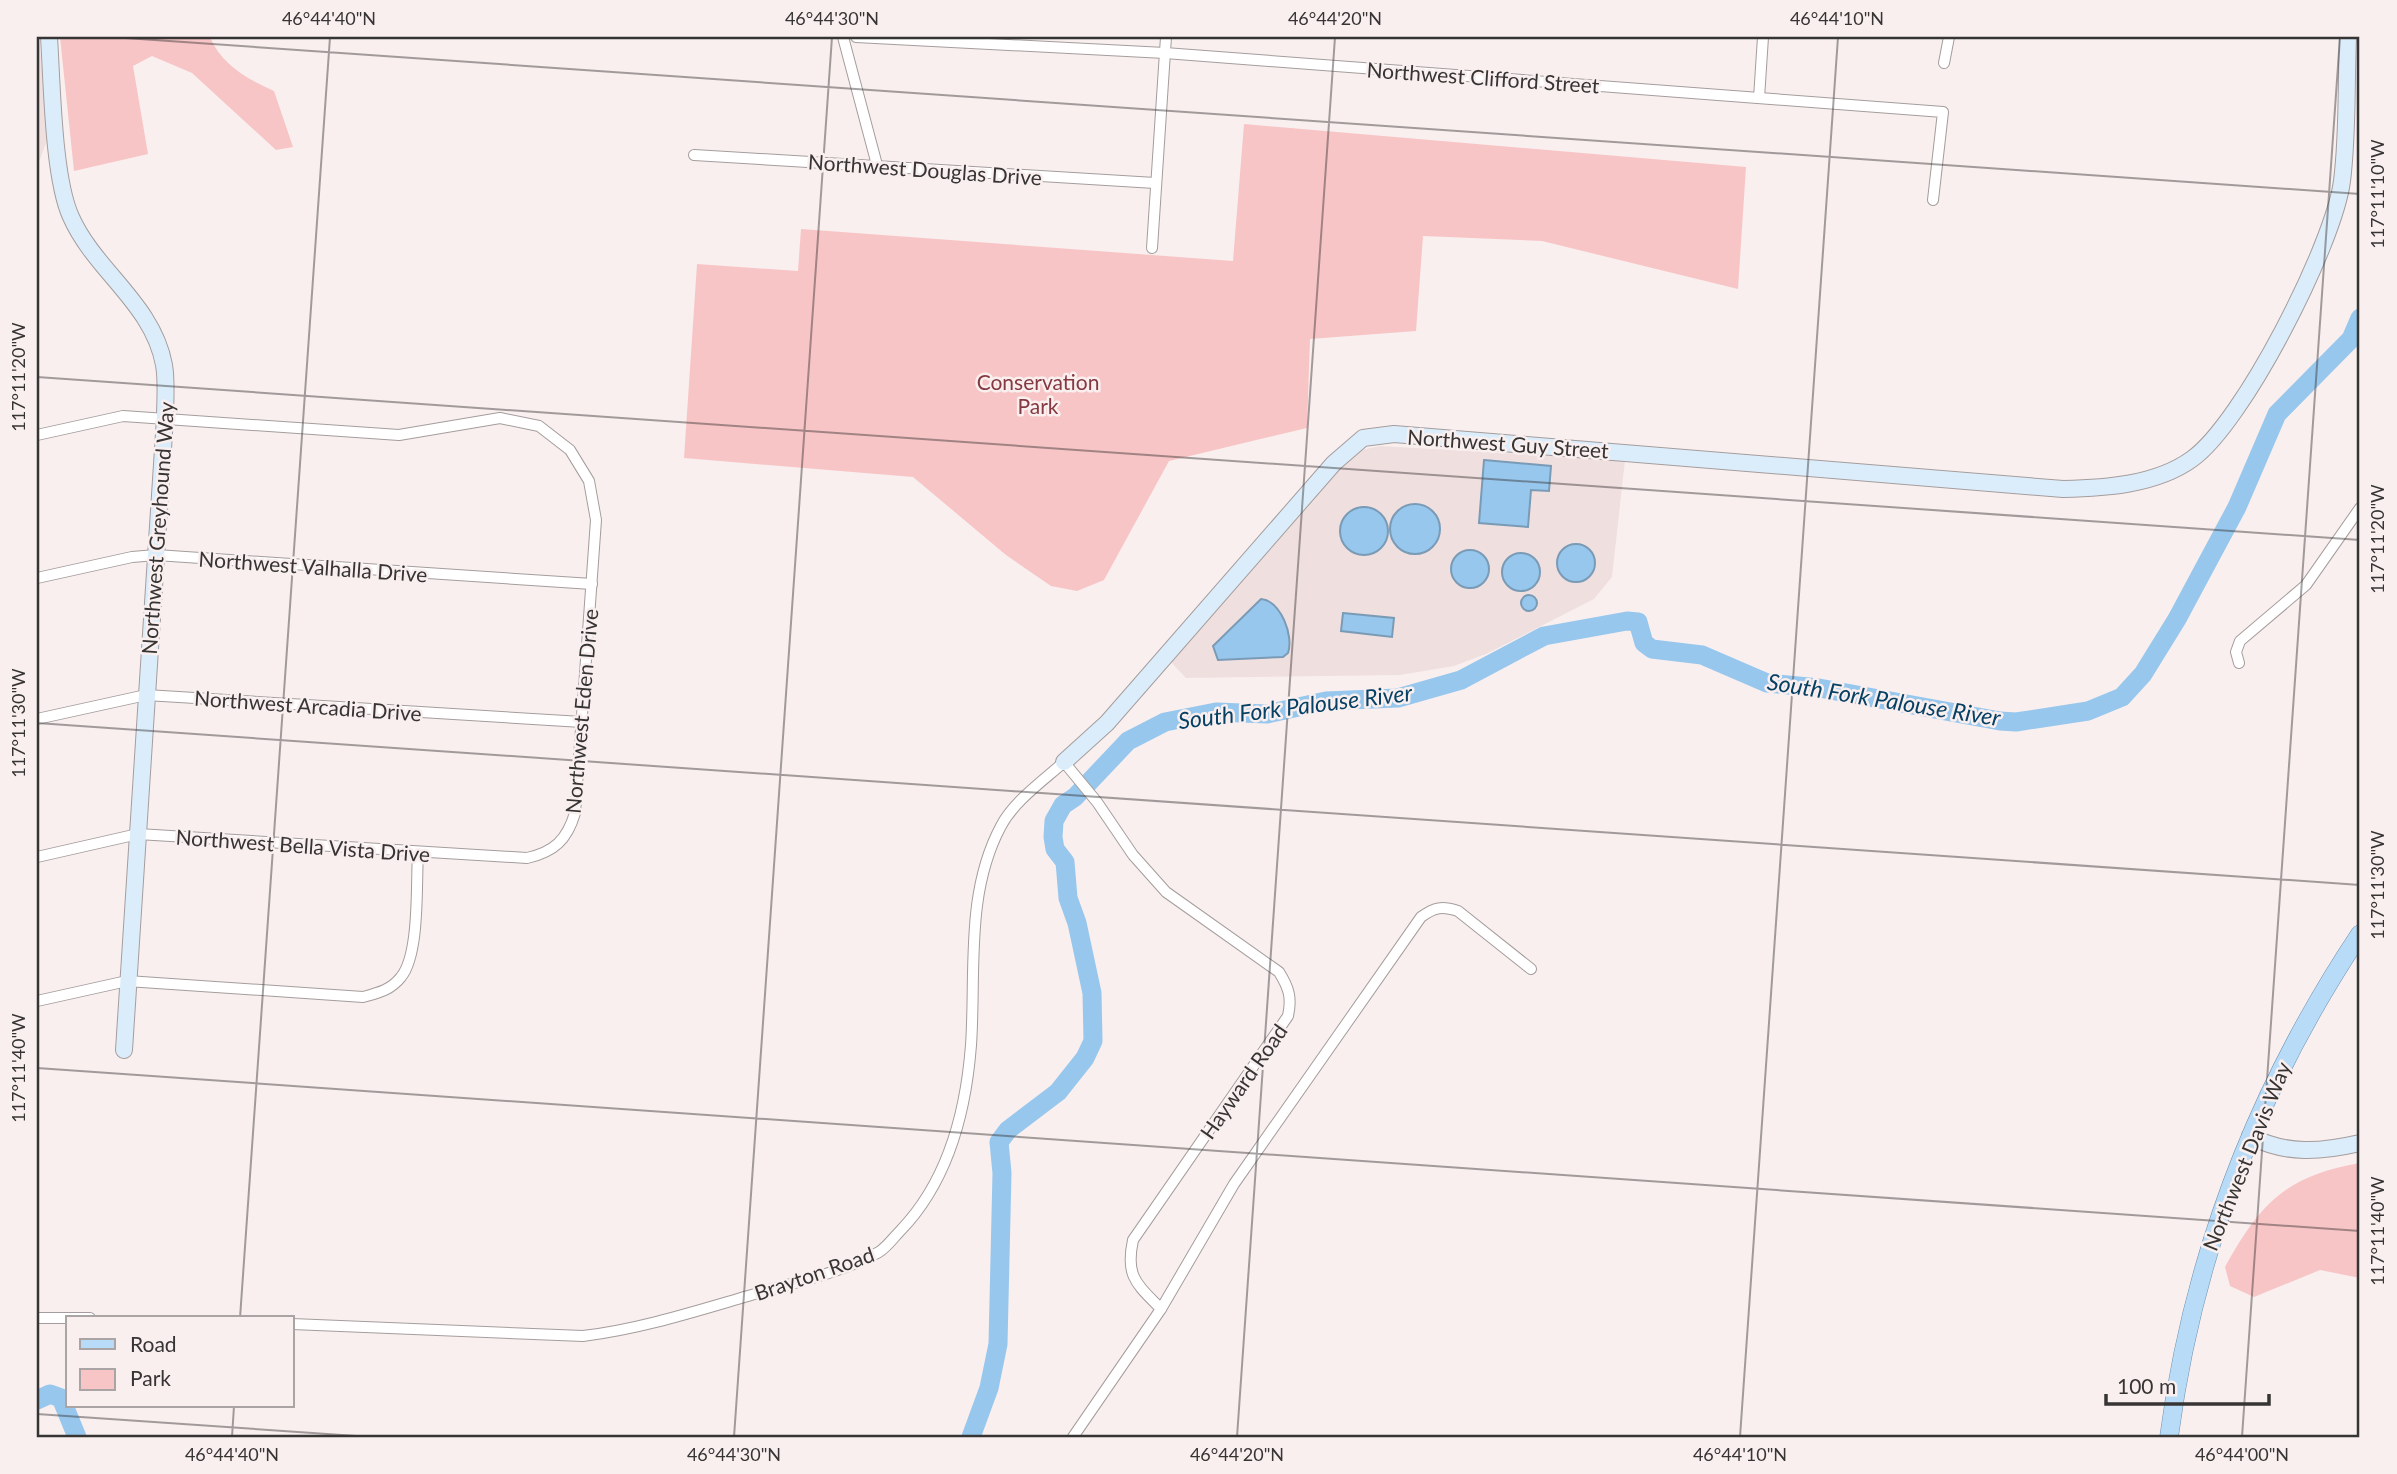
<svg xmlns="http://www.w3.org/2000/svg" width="2397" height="1474" font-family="Lato,sans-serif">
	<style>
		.built { fill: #f0dfdf }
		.green { fill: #f8c5c6 }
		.water { fill: #97c7ed; stroke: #7a9bb6; stroke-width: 2 }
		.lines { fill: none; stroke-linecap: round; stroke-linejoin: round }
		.river { stroke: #97c7ed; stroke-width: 19 }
		.street-casing { stroke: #a59d9d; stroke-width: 12 }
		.secondary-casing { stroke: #a59d9d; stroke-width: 18 }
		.primary-casing { stroke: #6c91b0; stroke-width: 19 }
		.street { stroke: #fff; stroke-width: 10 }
		.secondary { stroke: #dbedfb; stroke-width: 16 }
		.primary { stroke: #b8dbf7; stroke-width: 18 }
		.ticks { fill: none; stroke: #373434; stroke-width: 2; stroke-opacity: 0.45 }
		.labels { text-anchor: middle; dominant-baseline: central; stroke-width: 5; stroke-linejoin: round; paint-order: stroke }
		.street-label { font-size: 21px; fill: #373434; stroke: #f9efef }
		.park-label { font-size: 21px; fill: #853940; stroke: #f9efef }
		.water-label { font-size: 23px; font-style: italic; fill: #064064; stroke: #f9efef }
		.neatline { fill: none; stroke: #373434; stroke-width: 2.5 }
		.ticks-label { font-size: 18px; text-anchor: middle; fill: #373434 }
	</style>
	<rect width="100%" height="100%" fill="#f9efef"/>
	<g class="built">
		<path d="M37 37H39L48 138 37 167Z"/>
		<path d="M1380 446 1625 460 1612 577 1594 599 1486 654 1454 666 1400 675 1186 678 1171 662 1343 464 1361 450Z"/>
	</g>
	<g class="green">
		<path d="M60 37H210C221 64 247 79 274 91L293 147 276 150 192 73 152 56 133 66 148 154 74 171Z"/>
		<path d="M1244 124 1746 167 1738 289 1542 241 1423 236 1416 331 1310 339 1307 428 1169 461 1104 580 1077 591 1051 586 1006 555 913 477 684 458 697 264 798 271 801 229 1233 261Z"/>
		<path d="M2360 1163V1278L2320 1270 2254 1297 2230 1286 2225 1267C2260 1204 2285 1176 2360 1163Z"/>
	</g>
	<g class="water">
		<path d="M1484 460 1551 466 1549 491 1531 490 1528 527 1479 523Z"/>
		<circle cx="1415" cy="529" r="25"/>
		<circle cx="1364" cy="531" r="24"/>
		<circle cx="1576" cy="563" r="19"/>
		<circle cx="1470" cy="569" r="19"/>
		<circle cx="1521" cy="572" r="19"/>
		<circle cx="1529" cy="603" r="8"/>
		<path d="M1261 599C1281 601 1294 636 1288 653L1283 657 1218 660 1213 646Z"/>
		<path d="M1343 613 1394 618 1392 637 1341 631Z"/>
	</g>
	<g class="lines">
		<g class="river">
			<path d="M37 1400 50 1394 61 1398 77 1437"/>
			<path d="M971 1437 989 1388 998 1344 1002 1173 999 1142 1008 1130 1058 1092 1085 1058 1093 1041 1092 993 1077 923 1068 898 1065 862 1055 849 1053 837 1054 821 1063 805 1075 797 1128 741 1165 722 1216 712 1267 714 1326 701 1398 698 1461 680 1544 636 1627 621 1638 622 1644 643 1652 649 1702 655 1767 683 1819 688 2000 721 2016 722 2088 711 2122 697 2143 674 2177 619 2237 507 2277 414 2351 339 2360 318"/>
		</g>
		<g class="street-casing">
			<g id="street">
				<path d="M843 37 877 165"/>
				<path d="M856 37 1165 53 1943 112 1933 200"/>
				<path d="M1944 63 1949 37"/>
				<path d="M1759 98 1763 37"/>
				<path d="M694 155 1155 183"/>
				<path d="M1152 248 1166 37"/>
				<path d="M37 435 123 416 399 435 500 418 539 426 570 450 589 481 596 520 575 813C567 840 554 852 527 858L138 834 37 857"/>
				<path d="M37 578 132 557 156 555 592 584"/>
				<path d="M2239 663 2236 652 2240 641 2306 585 2360 508"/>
				<path d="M37 719 146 695 582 722"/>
				<path d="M37 1001 127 981 363 997C378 993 391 990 401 977 420 954 416 883 418 852"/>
				<path d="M37 1318H90"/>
				<path d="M292 1324 583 1336C640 1329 693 1312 748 1296 791 1283 839 1274 879 1252 887 1247 894 1237 901 1230 948 1181 966 1111 971 1045 976 972 965 893 1001 826 1014 801 1044 780 1064 762L1097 802 1133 855 1166 892 1279 972C1289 988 1292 998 1288 1016L1133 1240C1125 1277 1137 1284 1161 1309"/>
				<path d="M1073 1437 1161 1309 1234 1184 1421 917C1435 907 1442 906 1458 911L1531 969"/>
			</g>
		</g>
		<g class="secondary-casing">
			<g id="secondary">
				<path d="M49 37C52 82 53 178 71 217 95 271 153 304 164 365 167 382 165 401 165 418L124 1050"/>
				<path d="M1064 762 1107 723 1334 463 1363 438 1394 434 2063 489C2105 488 2156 485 2192 459 2243 423 2334 244 2342 181 2348 134 2346 84 2348 37"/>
				<path d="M2250 1136C2286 1155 2321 1152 2360 1143"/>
			</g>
		</g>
		<g class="primary-casing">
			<path id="primary" d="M2169 1437C2193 1255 2258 1087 2360 934"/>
		</g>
		<use href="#street" class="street"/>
		<use href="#secondary" class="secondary"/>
		<use href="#primary" class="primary"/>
	</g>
	<path class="ticks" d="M111 37 2360 194M37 377 2360 540M37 723 2360 885M37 1068 2360 1231M240 1318 330 37M37 1414 371 1437M232 1437 234 1406M734 1437 832 37M1237 1437 1335 37M1740 1437 1838 37M2242 1437 2340 37"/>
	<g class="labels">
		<g class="street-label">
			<text transform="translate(1483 77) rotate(4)">Northwest Clifford Street</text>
			<text transform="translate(925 169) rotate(4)">Northwest Douglas Drive</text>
			<text transform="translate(1508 443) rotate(4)">Northwest Guy Street</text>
			<text transform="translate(157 528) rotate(-86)">Northwest Greyhound Way</text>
			<text transform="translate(313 566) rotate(4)">Northwest Valhalla Drive</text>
			<text transform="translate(308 705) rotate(4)">Northwest Arcadia Drive</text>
			<text transform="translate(581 711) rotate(-85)">Northwest Eden Drive</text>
			<text transform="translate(303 845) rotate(4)">Northwest Bella Vista Drive</text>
			<text transform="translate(1243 1081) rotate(-55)">Hayward Road</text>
			<text transform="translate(2246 1156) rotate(-68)">Northwest Davis Way</text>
			<text transform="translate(814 1273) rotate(-19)">Brayton Road</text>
		</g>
		<g class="park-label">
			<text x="1038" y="381">Conservation<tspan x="1038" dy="24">Park</tspan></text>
		</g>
		<g class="water-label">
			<text transform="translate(1884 699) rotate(9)">South Fork Palouse River</text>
			<text transform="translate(1295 706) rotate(-7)">South Fork Palouse River</text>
		</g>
	</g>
	<rect width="2397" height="1474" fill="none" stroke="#f9efef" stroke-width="77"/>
	<rect x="66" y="1316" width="228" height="91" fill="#f9efef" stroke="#aba4a4" stroke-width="2"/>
	<rect x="80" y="1339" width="35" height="10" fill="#b8dbf7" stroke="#aba4a4" stroke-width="2"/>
	<text x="130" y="1352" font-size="21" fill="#373434">Road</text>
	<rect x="80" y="1369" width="35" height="21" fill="#f8c5c6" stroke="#aba4a4" stroke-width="2"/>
	<text x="130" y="1386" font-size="21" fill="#373434">Park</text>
	<path d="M2106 1394v10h163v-10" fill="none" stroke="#373434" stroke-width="3.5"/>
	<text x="2117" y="1394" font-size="21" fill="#373434" stroke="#f9efef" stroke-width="5" paint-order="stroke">100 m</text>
	<rect x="38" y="38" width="2320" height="1398" class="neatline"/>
	<g class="ticks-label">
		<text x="329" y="25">46°44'40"N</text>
		<text x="832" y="25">46°44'30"N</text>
		<text x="1335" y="25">46°44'20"N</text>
		<text x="1837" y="25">46°44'10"N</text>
		<text transform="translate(2378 194) rotate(-90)" y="6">117°11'10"W</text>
		<text transform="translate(19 377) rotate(-90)" y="6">117°11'20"W</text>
		<text transform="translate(2378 539) rotate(-90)" y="6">117°11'20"W</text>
		<text transform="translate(19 723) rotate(-90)" y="6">117°11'30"W</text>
		<text transform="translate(2378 885) rotate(-90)" y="6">117°11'30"W</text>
		<text transform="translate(19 1068) rotate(-90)" y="6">117°11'40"W</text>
		<text transform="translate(2378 1231) rotate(-90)" y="6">117°11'40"W</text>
		<text x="232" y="1461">46°44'40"N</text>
		<text x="734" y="1461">46°44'30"N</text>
		<text x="1237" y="1461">46°44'20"N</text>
		<text x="1740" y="1461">46°44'10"N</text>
		<text x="2242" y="1461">46°44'00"N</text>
	</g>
</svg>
